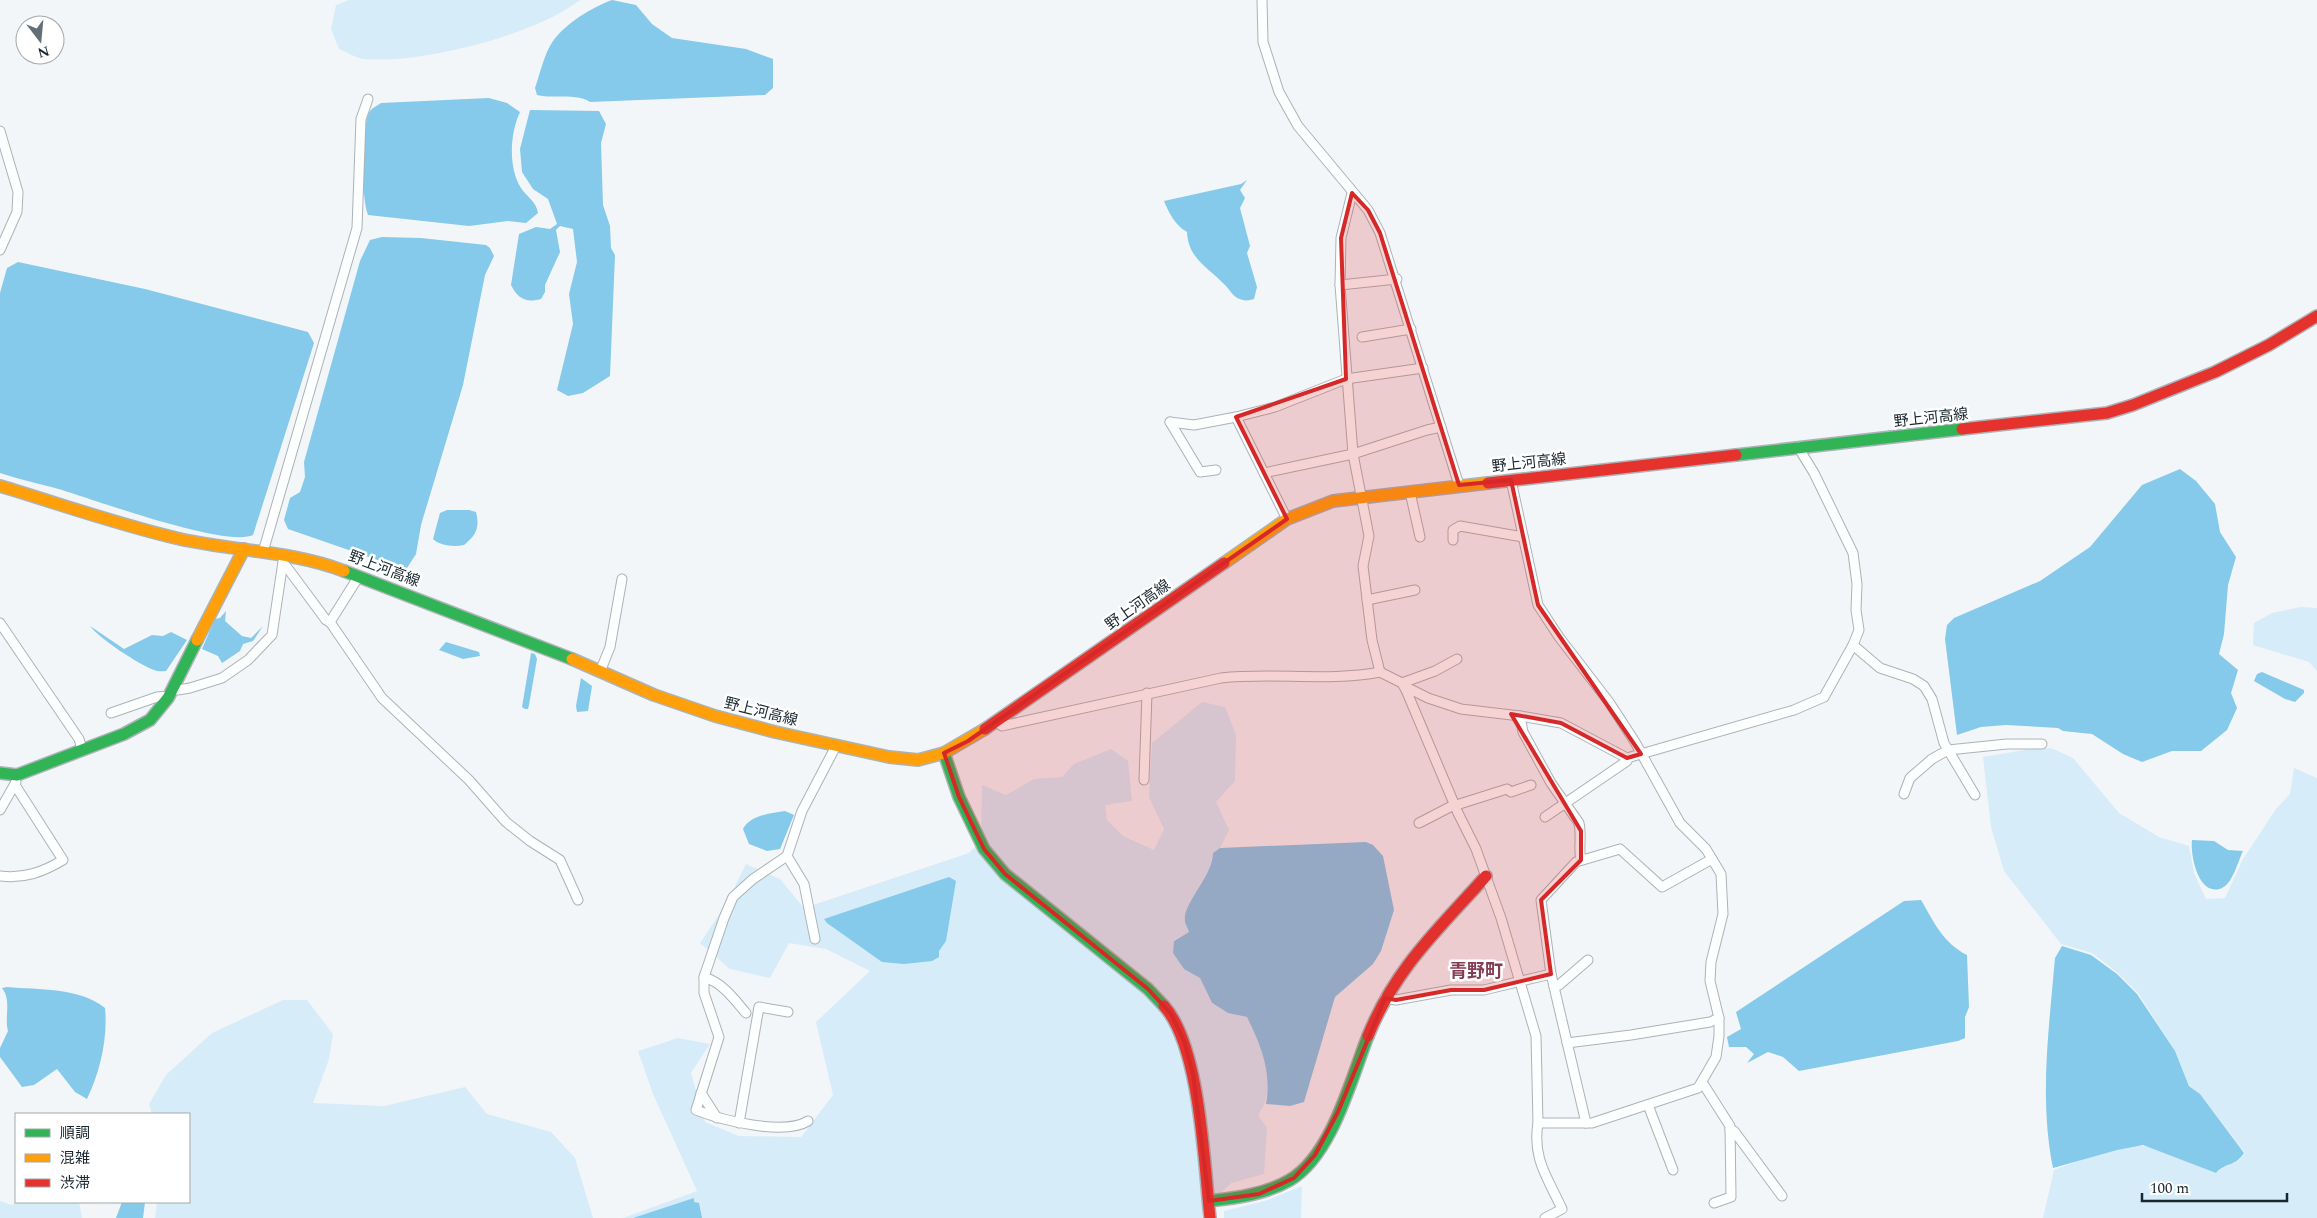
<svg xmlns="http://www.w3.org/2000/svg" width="2317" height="1218" font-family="Spectral,'Noto Sans JP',serif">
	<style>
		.green { fill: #d6ecf9 }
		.water { fill: #85c9eb }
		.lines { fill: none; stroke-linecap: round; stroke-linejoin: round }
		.street-casing { stroke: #abb3b8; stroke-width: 11 }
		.fast-casing { stroke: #abb3b8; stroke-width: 14 }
		.slow-casing { stroke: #abb3b8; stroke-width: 14 }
		.jam-casing { stroke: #abb3b8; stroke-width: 14 }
		.street { stroke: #fdfefe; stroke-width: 9 }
		.fast { stroke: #30b455; stroke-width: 11 }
		.slow { stroke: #ff9f0a; stroke-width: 11 }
		.jam { stroke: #e5322d; stroke-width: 11 }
		.marked { fill: #d62828; fill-opacity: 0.2; stroke: #d62828; stroke-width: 4; stroke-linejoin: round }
		.labels { text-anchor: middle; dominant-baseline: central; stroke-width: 5; stroke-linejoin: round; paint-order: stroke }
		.street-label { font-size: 15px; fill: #18262e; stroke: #fff }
		.quarter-label { font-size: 18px; font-weight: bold; fill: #843d53; stroke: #fff }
	</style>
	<rect width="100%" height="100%" fill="#f2f6f8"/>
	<g class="green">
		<path d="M349 0H580C536 35 420 64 364 59 356 58 346 52 339 49L331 29 336 5Z"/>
		<path d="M2301 607 2317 608V671L2309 662 2253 645 2254 623 2272 613Z"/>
		<path d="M1202 702 1225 707 1236 735 1235 781 1216 802 1229 830 1220 848 1213 853C1212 876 1182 904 1185 921 1185 924 1188 929 1189 932L1174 940 1173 953 1184 969 1200 978 1212 1004 1228 1013 1247 1017C1261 1048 1280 1084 1258 1115L1267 1128 1264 1174 1231 1183 1202 1212V1218H623L697 1191 653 1094 638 1051 678 1038 710 1044 691 1073 705 1122 739 1136 801 1137 833 1095 816 1022 870 971 826 949 789 943 770 978 730 969 700 943 727 903 746 864 780 879 804 908 969 853 981 841 982 785 1006 795 1034 779 1062 777 1074 764 1111 749 1128 761 1132 801 1105 805 1107 820 1123 836 1154 850 1164 829 1149 797 1152 743Z"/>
		<path d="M2051 748 2073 758 2119 813 2159 837 2189 846 2194 873 2206 899 2225 898 2243 859 2276 809 2290 794 2294 768 2317 778V1218H2043L2054 1170C2076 1162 2120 1144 2143 1146 2163 1147 2196 1166 2216 1173 2226 1163 2236 1167 2245 1153L2200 1094 2189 1085 2175 1051 2138 993 2118 973 2092 953 2061 944 2004 871 1991 827 1983 757 2024 750Z"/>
		<path d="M283 1000H307L333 1034 329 1059 313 1103 384 1106 465 1087 487 1114 551 1132 575 1158 593 1218H155L157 1202H189V1114H152L149 1104 166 1075 212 1033Z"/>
		<path d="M1302 1186 1301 1218H1224V1211L1265 1201Z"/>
		<path d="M0 1201 12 1205 17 1202H79L82 1218H0Z"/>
	</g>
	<g class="water">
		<path d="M612 0 636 5 652 24 672 38 746 49 773 59V88L765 95 590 102C576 93 553 99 537 95L535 88C540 74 544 54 553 41 566 23 591 8 612 0Z"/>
		<path d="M489 98 507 103 520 112C510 133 508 168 521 188 527 197 536 201 538 213L526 223 508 221 469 226 368 215C361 198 361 129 369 113 371 108 377 106 381 103Z"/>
		<path d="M530 110 599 111 606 124 601 143 603 205 610 226 611 248 615 255 610 376 583 393 568 396 557 390 573 324 569 294 577 262 573 229 560 226 556 230 560 252 545 285V292L541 299C526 303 518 299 511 285L519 234 536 227 550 229 557 224 548 199 533 189 522 172 520 149Z"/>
		<path d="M1247 180 1240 190 1245 198 1240 208 1250 246 1247 253 1257 287 1254 299C1251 300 1246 301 1243 300 1233 298 1231 291 1225 285 1209 268 1188 259 1187 232 1175 225 1169 213 1164 201L1241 184Z"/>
		<path d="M382 237 421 238 486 245 490 248 494 256 485 275 463 385 421 525 416 554 407 568 389 564 288 529 284 520 290 498 300 492 305 477 304 462 360 261 370 240Z"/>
		<path d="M18 262 145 289 308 332 314 343 253 535C225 548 90 498 55 488 37 483 18 479 0 473V293L7 268Z"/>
		<path d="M2180 469 2196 481 2215 504 2220 532 2236 557 2228 585 2224 634 2219 654 2238 670 2231 693 2237 708 2227 730 2201 751H2172L2142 762 2123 754 2092 734 2063 731 2058 728 2006 725 1981 727 1957 735 1945 639 1947 625 1954 618 2040 581 2090 547 2142 485Z"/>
		<path d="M447 510H469L476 512C480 528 476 535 464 545 454 547 440 546 433 539L440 513Z"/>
		<path d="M226 611 225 621 242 636 251 638 263 626 253 641 243 644 240 651 222 663 218 656 202 649 215 619 220 618Z"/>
		<path d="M90 626 124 649 152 635 163 636 171 632 187 640 166 671C162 671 158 672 154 670 138 664 100 639 90 626Z"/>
		<path d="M446 642 479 652 480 656 463 659 439 650Z"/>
		<path d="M531 653 535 654 537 659 529 705 528 709H525L522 707Z"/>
		<path d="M2262 672 2304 690V693L2295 702 2285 699 2254 681 2257 674Z"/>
		<path d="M581 678 592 686 588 711 577 712 576 706Z"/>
		<path d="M785 811 794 815 780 849 767 851 749 844 743 829C750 815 772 813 785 811Z"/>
		<path d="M2192 840 2214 841 2228 850 2243 851C2238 861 2233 883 2222 888 2199 898 2190 856 2192 840Z"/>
		<path d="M1366 842 1373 845 1383 856 1394 910 1381 951 1373 964 1335 997 1304 1102 1290 1106 1266 1104C1272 1072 1261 1046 1247 1017L1228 1013 1212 1003 1200 978 1184 969 1173 953 1174 941 1189 932C1188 928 1185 924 1185 921 1182 904 1213 876 1213 853L1220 848Z"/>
		<path d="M949 877 956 881 946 941 939 951V957L932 961 904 964 882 962 827 923 824 919Z"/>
		<path d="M1921 900C1934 922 1943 943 1967 955L1969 1007 1965 1017V1038L1958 1041 1799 1071 1783 1057 1768 1052 1747 1063 1754 1054 1746 1047H1729L1727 1037 1741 1029 1736 1012 1904 901Z"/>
		<path d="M2062 946 2091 955 2117 974 2137 994 2175 1051 2189 1086 2200 1094 2244 1153C2235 1167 2226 1162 2216 1173L2143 1145 2117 1150 2053 1168C2039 1098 2049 1029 2055 958Z"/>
		<path d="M7 987C39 990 79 987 105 1008 108 1038 100 1072 87 1099L75 1092 57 1069 34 1085 22 1087 0 1057V1048L8 1031C4 1017 12 1001 2 988Z"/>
		<path d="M694 1198V1202L699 1203 702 1218H633Z"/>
		<path d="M122 1202H145L143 1218H116Z"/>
	</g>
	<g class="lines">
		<g class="street-casing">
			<g id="street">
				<path d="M1262 0 1263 42 1279 92 1298 126 1368 210 1380 233 1459 485"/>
				<path d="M0 131 18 192 17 212 0 250"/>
				<path d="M1352 193 1341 238 1340 285 1353 454 1369 536 1363 566 1372 640 1380 672 1402 683 1406 690 1458 813 1476 849 1501 918 1536 1036 1538 1123H1592L1698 1088 1716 1057 1719 1036V1018L1710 981 1711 962 1723 914 1721 874 1706 849 1680 823 1635 742 1609 702 1559 637 1538 605 1511 480"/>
				<path d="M1340 285 1397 279"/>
				<path d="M1362 337 1411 329"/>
				<path d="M1236 417 1287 519"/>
				<path d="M1170 422 1194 425 1236 417 1275 407 1346 379 1423 368"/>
				<path d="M1170 422 1200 472 1216 470"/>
				<path d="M1264 473 1353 454 1427 430 1441 427"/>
				<path d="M1410 492 1420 537"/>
				<path d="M1453 540V530L1460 526 1523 537"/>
				<path d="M263 552 357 228 361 119 368 99"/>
				<path d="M283 566H286L326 620 330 622"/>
				<path d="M359 576 330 622 382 698 469 780 506 822 530 841 560 860 578 900"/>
				<path d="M1367 600 1415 590"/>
				<path d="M0 623 79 739 82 749"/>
				<path d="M1853 645 1880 668 1913 679 1924 686 1932 699 1944 743 1975 795"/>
				<path d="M600 672 610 647 622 579"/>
				<path d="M1402 683 1435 671 1457 659"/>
				<path d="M172 689 178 690 190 688 222 678 248 660 272 635 284 555"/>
				<path d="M1406 690 1410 689 1428 698 1461 709 1520 716 1561 723 1627 758 1794 710 1824 697 1853 645 1859 630 1856 610 1857 584 1853 553 1814 473 1798 447"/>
				<path d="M111 713 157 697 169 696"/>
				<path d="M1520 716 1523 732 1551 783 1579 823C1582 836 1578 848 1581 860"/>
				<path d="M996 721 1002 726 1221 678C1274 672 1328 682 1380 672"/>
				<path d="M1144 780 1147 693"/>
				<path d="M1904 794 1910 778 1932 759 1948 750 2007 744H2042"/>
				<path d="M0 810 16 782"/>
				<path d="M1545 817 1627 761V758"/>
				<path d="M1419 823 1450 807 1507 789 1511 792 1531 785"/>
				<path d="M787 856 804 884 815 939"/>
				<path d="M0 876C24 879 43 872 63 860L15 785"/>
				<path d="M704 977C723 983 734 999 746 1013"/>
				<path d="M1554 986 1559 985 1588 960"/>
				<path d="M1385 998 1396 1000 1451 990H1484L1551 974"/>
				<path d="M1567 1043 1631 1035 1710 1022 1719 1018"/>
				<path d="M1702 1082 1730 1126 1731 1197 1714 1203"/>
				<path d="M701 1093 717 1118"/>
				<path d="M1648 1105 1673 1170"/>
				<path d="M808 1121C784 1136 721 1120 696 1110L719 1037 704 993V977L724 918 733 897 753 879 787 856 802 811 836 746"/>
				<path d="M739 1123 759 1007 788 1012"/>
				<path d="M1538 1123C1532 1159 1548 1178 1562 1209L1545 1218"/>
				<path d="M1586 1123 1551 974 1541 900 1576 862 1620 849 1662 887 1712 859"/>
				<path d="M1730 1130 1734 1131 1782 1196"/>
			</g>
		</g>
		<g class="fast-casing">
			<g id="fast">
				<path d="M1736 455 1962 429"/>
				<path d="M344 571 572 659"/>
				<path d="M944 753 959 797 984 849 1005 874 1148 989 1164 1006"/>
				<path d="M0 773 17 775 124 734 150 720 168 698 197 640"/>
				<path d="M1209 1201C1237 1198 1266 1194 1290 1180 1332 1155 1351 1079 1368 1036"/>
			</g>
		</g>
		<g class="slow-casing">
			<g id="slow">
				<path d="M0 486C60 504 119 525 180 539 234 551 292 551 344 571"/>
				<path d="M1224 563 1287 519 1333 501 1488 483"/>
				<path d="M197 640 244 549"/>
				<path d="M572 659 654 695 715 716 775 732 889 757 918 760 944 753 985 729"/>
			</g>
		</g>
		<g class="jam-casing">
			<g id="jam">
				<path d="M1962 429 2107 413 2133 405 2215 372 2269 345 2317 316"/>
				<path d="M1488 483 1736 455"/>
				<path d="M985 729 1224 563"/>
				<path d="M1164 1006C1200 1046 1204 1163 1210 1218"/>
				<path d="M1368 1036C1396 967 1438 930 1486 876"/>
			</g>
		</g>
		<use href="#street" class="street"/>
		<use href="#fast" class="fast"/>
		<use href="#slow" class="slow"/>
		<use href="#jam" class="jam"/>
	</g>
	<path class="marked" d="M1352 193 1368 210 1380 233 1459 485 1511 480 1538 605 1641 754 1627 758 1561 723 1511 714 1581 831V860L1541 900 1551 974 1484 990H1451L1396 1000 1385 998 1338 1112 1315 1155 1294 1178 1259 1194 1209 1201 1193 1074 1184 1041 1171 1014 1148 989 1005 874 984 849 959 797 944 753 968 741 1287 519 1236 417 1346 379 1341 238Z"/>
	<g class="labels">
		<g class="street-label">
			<text transform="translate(1931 418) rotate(-6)">野上河高線</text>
			<text transform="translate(1529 463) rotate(-6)">野上河高線</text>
			<text transform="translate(384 569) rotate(21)">野上河高線</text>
			<text transform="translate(1138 605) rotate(-35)">野上河高線</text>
			<text transform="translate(761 712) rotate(14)">野上河高線</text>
		</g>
		<g class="quarter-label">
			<text x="1476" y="971">青野町</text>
		</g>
	</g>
	<rect x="15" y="1113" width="175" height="90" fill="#ffffff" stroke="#a3a8ab"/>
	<rect x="25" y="1129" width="25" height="8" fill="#30b455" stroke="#a3a8ab"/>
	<text x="60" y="1138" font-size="15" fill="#18262e">順調</text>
	<rect x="25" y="1154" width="25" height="8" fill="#ff9f0a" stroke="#a3a8ab"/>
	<text x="60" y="1163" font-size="15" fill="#18262e">混雑</text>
	<rect x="25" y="1179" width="25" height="8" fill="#e5322d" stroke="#a3a8ab"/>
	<text x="60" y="1188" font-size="15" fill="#18262e">渋滞</text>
	<g transform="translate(40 40) rotate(164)"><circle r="24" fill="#ffffff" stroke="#a3a8ab"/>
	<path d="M0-4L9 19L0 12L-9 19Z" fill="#646f75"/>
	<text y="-8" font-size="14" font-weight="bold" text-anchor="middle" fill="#18262e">N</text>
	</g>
	<path d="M2142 1193v8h145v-8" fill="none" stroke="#18262e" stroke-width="2.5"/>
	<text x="2150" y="1193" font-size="15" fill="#18262e" stroke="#ffffff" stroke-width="4" paint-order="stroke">100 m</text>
</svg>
